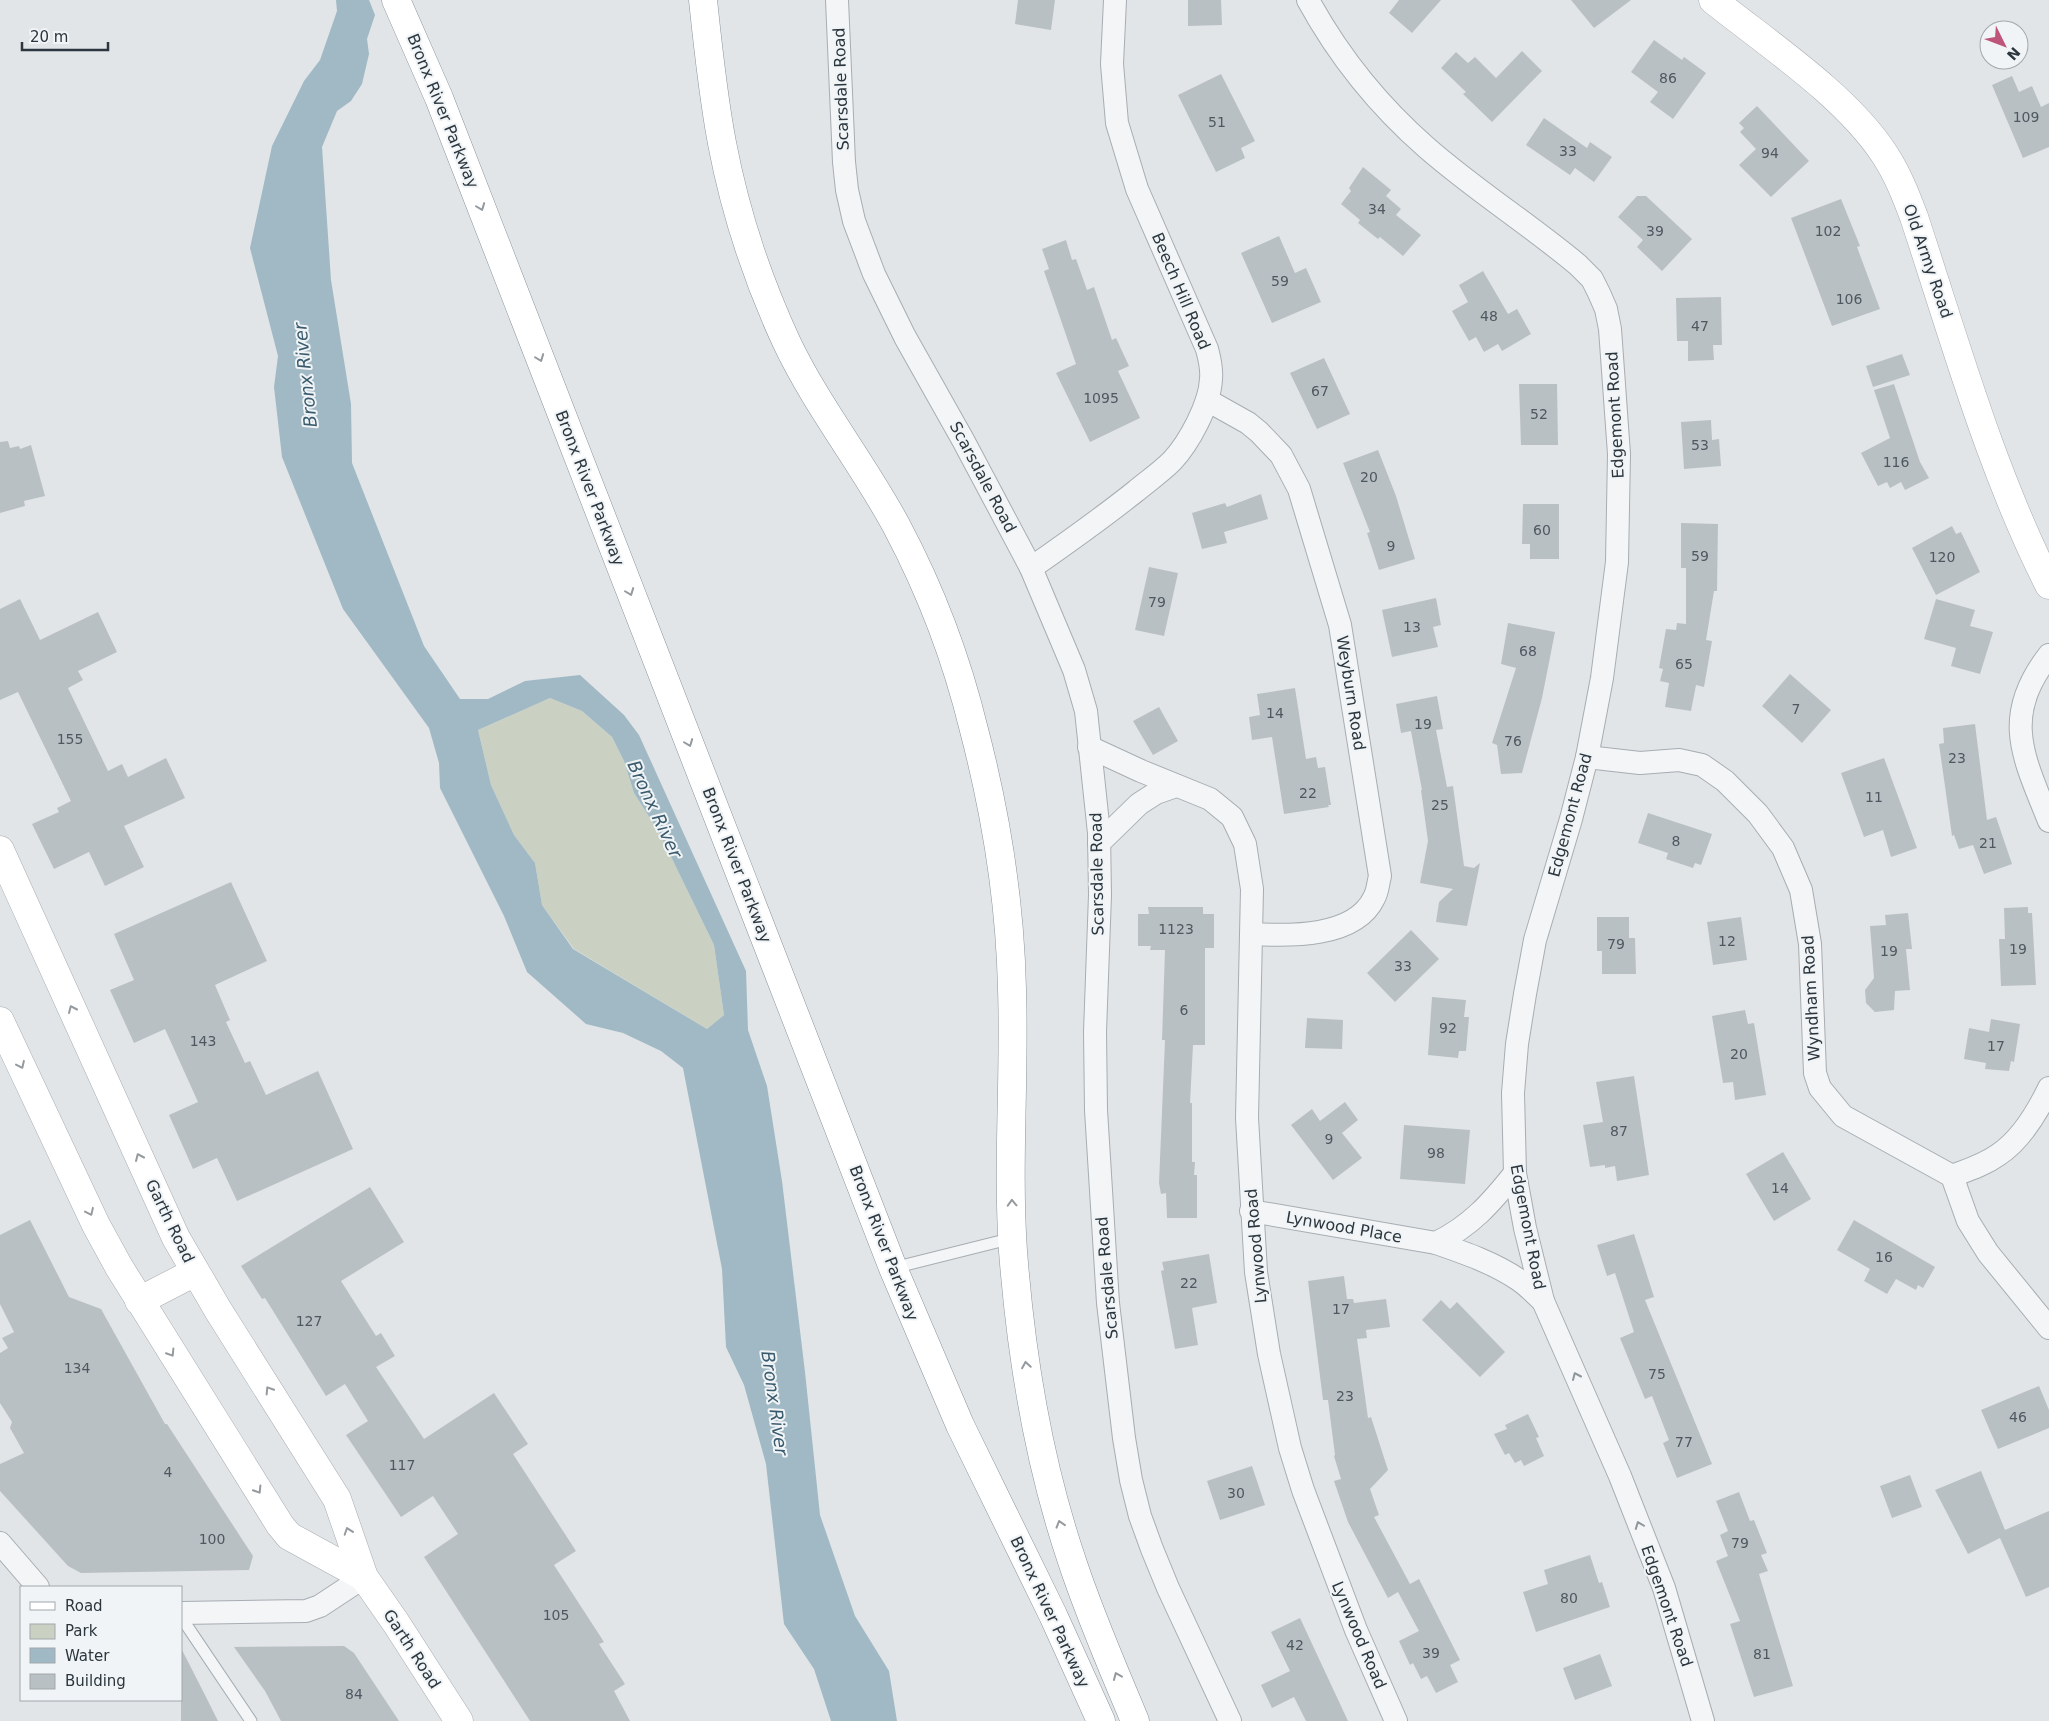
<svg xmlns="http://www.w3.org/2000/svg" width="2049" height="1721" font-family="'DejaVu Sans',sans-serif">
	<style>
		.green { fill: #cad1c3 }
		.water { fill: #a0b9c4; fill-rule: evenodd }
		.building { fill: #b9c0c4 }
		.lines { fill: none; stroke-linecap: round; stroke-linejoin: round }
		.lane-casing { stroke: #a7adb2; stroke-width: 13 }
		.street-casing { stroke: #a7adb2; stroke-width: 24 }
		.secondary-casing { stroke: #a7adb2; stroke-width: 29 }
		.highway-casing { stroke: #8a959d; stroke-width: 29 }
		.lane { stroke: #f3f5f7; stroke-width: 11 }
		.street { stroke: #f3f5f7; stroke-width: 22 }
		.secondary { stroke: #fff; stroke-width: 28 }
		.highway { stroke: #fff; stroke-width: 28 }
		.oneway { stroke: #959a9e }
		.oneway2 { stroke: #8f969a }
		.labels { text-anchor: middle; dominant-baseline: central; stroke-width: 4; stroke-linejoin: round; paint-order: stroke }
		.number-label { font-size: 14px; fill: #4e5860 }
		.street-label { font-size: 16px; fill: #2b363e; stroke: #f0f4f6 }
		.water-label { font-size: 18px; font-style: italic; fill: #3a5b6d; stroke: #f0f4f6 }
	</style>
	<rect width="100%" height="100%" fill="#e1e5e8"/>
	<path class="green" d="M550 698 582 711 612 737 624 761 634 793 659 832 714 945 724 1015 707 1029 574 949 542 905 535 863 514 835 491 785 478 730Z"/>
	<path class="water" d="M336 0H369L375 15 367 39 369 54 362 84 351 101 337 111 322 147 331 280 351 404 352 463 424 646 460 699H488L525 681 580 675 624 715 639 735 746 971 748 1030 767 1086 782 1181 805 1372 820 1515 855 1616 889 1671 897 1721H831L814 1669 784 1624 766 1464 744 1385 726 1347 722 1269 683 1068 661 1051 623 1033 586 1024 527 972 504 916 440 788 439 763 429 728 343 609 282 457 274 387 278 356 250 248 272 146 304 81 320 60 337 11ZM550 698 582 711 612 737 624 761 634 793 659 832 714 945 724 1015 707 1029 573 949 542 905 535 863 514 835 491 785 478 730Z"/>
	<g class="building">
		<path d="M1018 0H1055L1051 30 1015 24Z"/>
		<path d="M1188 0H1221L1222 25 1188 26Z"/>
		<path d="M1399 0H1441L1412 33 1389 13Z"/>
		<path d="M1571 0H1631L1594 28Z"/>
		<path d="M1654 40 1682 60 1684 57 1706 73 1673 119 1650 102 1658 92 1631 72Z"/>
		<path d="M1522 51 1542 71 1492 122 1463 94 1466 92 1441 68 1456 52 1468 63 1475 57 1496 78Z"/>
		<path d="M1221 74 1255 141 1241 148 1245 158 1216 172 1178 95Z"/>
		<path d="M2012 76 2019 92 2032 86 2041 107 2049 103V147L2023 158 1992 85Z"/>
		<path d="M1757 106 1809 161 1771 197 1739 165 1756 149 1740 132 1744 128 1739 123Z"/>
		<path d="M1544 118 1587 148 1590 142 1612 157 1594 182 1575 168 1570 175 1526 145Z"/>
		<path d="M1363 167 1391 190 1386 196 1401 209 1396 215 1421 235 1403 256 1380 237 1378 239 1358 223 1360 220 1341 204 1351 191 1349 188Z"/>
		<path d="M1637 196H1646L1692 239 1662 271 1637 247 1643 240 1618 217Z"/>
		<path d="M1841 199 1860 246 1857 247 1880 309 1832 326 1791 218Z"/>
		<path d="M1279 236 1295 273 1306 268 1321 302 1272 323 1241 253Z"/>
		<path d="M1066 240 1072 260 1076 259 1087 290 1094 287 1112 340 1116 338 1129 366 1118 371 1140 418 1090 442 1056 373 1076 364 1044 271 1049 269 1042 249Z"/>
		<path d="M1483 271 1508 314 1517 309 1531 334 1502 351 1498 344 1484 352 1476 337 1469 341 1452 311 1468 302 1459 285Z"/>
		<path d="M1721 297 1722 345H1713L1714 360 1688 361V341H1677L1676 298Z"/>
		<path d="M1902 354 1910 375 1873 387 1866 366Z"/>
		<path d="M1324 358 1350 414 1317 429 1290 373Z"/>
		<path d="M1519 384H1557L1558 445H1521Z"/>
		<path d="M1894 384 1920 462 1929 478 1905 490 1901 482 1890 488 1887 482 1878 486 1861 453 1890 438 1874 390Z"/>
		<path d="M1711 420 1712 440 1719 439 1721 466 1684 469 1681 422Z"/>
		<path d="M8 441 10 448 19 446 20 449 31 445 45 496 24 501 25 506 0 513V442Z"/>
		<path d="M1378 450 1396 496 1415 559 1379 570 1367 533 1370 532 1343 463Z"/>
		<path d="M1261 494 1268 519 1224 532 1227 543 1202 549 1192 513 1225 503 1227 507Z"/>
		<path d="M1523 504H1559V559H1530V544H1522Z"/>
		<path d="M1681 523 1718 524 1717 591H1714L1706 640 1712 641 1704 687 1696 685 1691 711 1665 707 1669 683 1660 681 1663 669 1659 668 1666 629 1676 630 1677 623 1686 624V568H1681Z"/>
		<path d="M1952 526 1956 534 1961 532 1980 572 1936 595 1912 548Z"/>
		<path d="M1149 567 1178 573 1164 636 1135 630Z"/>
		<path d="M1436 598 1441 625 1433 627 1438 647 1392 657 1382 610Z"/>
		<path d="M20 599 40 640 98 612 117 652 78 671 83 680 68 688 108 771 122 764 128 777 166 758 185 798 124 826 144 867 105 886 89 852 54 869 32 824 59 812 57 808 71 801 18 692 0 700V609Z"/>
		<path d="M1936 599 1975 610 1970 626 1993 632 1980 674 1951 666 1956 648 1924 639Z"/>
		<path d="M1508 623 1555 632 1542 698 1522 773 1501 774 1497 745 1492 743 1516 668 1501 664Z"/>
		<path d="M1790 674 1831 710 1802 743 1762 706Z"/>
		<path d="M1295 688 1306 759 1316 757 1318 768 1325 767 1331 805H1328L1329 807 1284 814 1272 737 1252 740 1249 717 1260 715 1257 694Z"/>
		<path d="M1437 696 1443 729 1436 730 1447 787 1453 786 1464 866 1474 868 1480 863 1467 926 1436 922 1439 902 1453 889 1420 883 1428 841 1421 790H1422L1411 731 1401 733 1396 704Z"/>
		<path d="M1159 707 1178 741 1153 755 1133 721Z"/>
		<path d="M1975 724 1987 820 1996 817 2012 864 1984 874 1973 845 1959 849 1954 835 1952 836 1939 744 1944 743 1943 728Z"/>
		<path d="M1884 758 1917 848 1891 857 1883 830 1864 837 1841 773Z"/>
		<path d="M1648 813 1712 834 1701 865 1695 863 1693 868 1666 859 1668 853 1638 843Z"/>
		<path d="M231 882 267 961 215 985 230 1020 226 1022 245 1063 250 1061 266 1095 318 1071 353 1149 237 1201 217 1158 193 1169 169 1115 198 1102 165 1029 134 1043 110 990 134 980 114 934Z"/>
		<path d="M1148 907H1203V914H1214V948H1205V1045H1193L1190 1103H1192V1162H1195L1194 1175H1197V1218H1167L1166 1193 1161 1194 1159 1183 1165 1040H1162L1165 950H1150L1151 946H1138V914H1149Z"/>
		<path d="M2028 907V913H2032L2036 985 2001 986 1999 939H2005L2004 908Z"/>
		<path d="M1908 913 1912 949H1906L1910 990 1895 991 1894 1010 1875 1012 1866 1003 1865 990 1874 978 1870 926 1886 925 1885 915Z"/>
		<path d="M1597 917H1629V938H1635L1636 974H1602V951H1597Z"/>
		<path d="M1741 917 1747 960 1713 965 1707 922Z"/>
		<path d="M1411 930 1439 959 1395 1002 1367 973Z"/>
		<path d="M1432 997 1466 1000 1464 1017H1469L1466 1051H1459L1458 1058 1428 1055Z"/>
		<path d="M1745 1010 1748 1024 1754 1023 1766 1095 1735 1100 1733 1082 1723 1083 1712 1016Z"/>
		<path d="M1307 1018 1343 1020 1342 1049 1305 1048Z"/>
		<path d="M1991 1019 2020 1024 2014 1062 2011 1061 2009 1071 1985 1069 1986 1063 1964 1059 1969 1028 1989 1032Z"/>
		<path d="M1634 1076 1649 1175 1617 1181 1615 1166 1605 1168V1165L1590 1167 1583 1125 1603 1122 1596 1082Z"/>
		<path d="M1345 1102 1358 1120 1342 1133 1362 1158 1333 1180 1291 1125 1312 1109 1320 1121Z"/>
		<path d="M1404 1125 1470 1130 1465 1184 1400 1179Z"/>
		<path d="M1783 1152 1811 1199 1774 1221 1746 1174Z"/>
		<path d="M370 1187 404 1242 341 1281 376 1336 381 1333 395 1356 376 1367 424 1439 494 1393 528 1444 513 1454 576 1551 554 1565 604 1642 599 1644 625 1684 614 1691 630 1721H530L424 1557 458 1534 433 1496 401 1517 346 1435 368 1421 345 1384 326 1396 265 1298 262 1299 241 1266Z"/>
		<path d="M30 1220 69 1297 101 1309 165 1424H167L253 1556 249 1570 81 1573 68 1566 0 1491V1464L24 1453 10 1428 12 1422 0 1403V1353L8 1348 2 1338 14 1332 0 1304V1235Z"/>
		<path d="M1854 1220 1935 1267 1923 1288 1918 1285 1916 1290 1896 1279 1887 1294 1864 1281 1870 1269 1837 1250Z"/>
		<path d="M1634 1234 1654 1297 1645 1300 1712 1464 1677 1478 1663 1443 1669 1440 1652 1396 1645 1399 1620 1338 1634 1332 1615 1273 1607 1276 1597 1245Z"/>
		<path d="M1209 1254 1217 1303 1192 1308 1198 1345 1175 1349 1161 1271 1164 1270 1162 1262Z"/>
		<path d="M1344 1276 1347 1299H1353L1354 1303 1386 1299 1390 1327 1366 1330 1367 1338 1357 1339 1368 1418 1371 1417 1388 1470 1370 1489 1379 1515 1374 1517 1410 1584 1419 1579 1460 1660 1450 1665 1458 1682 1436 1693 1427 1676 1421 1679 1413 1663 1410 1665 1399 1641 1419 1631 1398 1592 1388 1598 1348 1522 1334 1481 1341 1479 1334 1456 1335 1455 1328 1400H1323L1308 1281Z"/>
		<path d="M1441 1300 1450 1309 1457 1302 1505 1352 1480 1377 1422 1320Z"/>
		<path d="M2039 1386 2049 1410V1428L1998 1449 1981 1410Z"/>
		<path d="M1528 1414 1539 1437 1536 1438 1544 1456 1524 1466 1521 1460 1515 1463 1509 1453 1505 1455 1494 1434 1507 1429 1505 1425Z"/>
		<path d="M1252 1466 1265 1505 1220 1520 1207 1481Z"/>
		<path d="M1981 1471 2005 1530 2049 1511V1587L2026 1597 2000 1538 1968 1554 1935 1490Z"/>
		<path d="M1910 1475 1922 1507 1892 1518 1880 1486Z"/>
		<path d="M1739 1492 1750 1521 1754 1520 1767 1553 1761 1555 1768 1571 1759 1574 1793 1686 1754 1697 1730 1624 1740 1621 1716 1561 1728 1556 1720 1535 1728 1531 1716 1501Z"/>
		<path d="M1590 1555 1599 1583 1602 1582 1610 1607 1536 1632 1523 1592 1548 1584 1544 1570Z"/>
		<path d="M1300 1618 1348 1721H1306L1294 1697 1272 1708 1261 1685 1290 1671 1271 1632Z"/>
		<path d="M344 1646 354 1653 399 1721H281L265 1691 234 1647Z"/>
		<path d="M181 1648 205 1695 218 1721H181Z"/>
		<path d="M1600 1654 1612 1686 1575 1700 1563 1668Z"/>
	</g>
	<g class="lines">
		<g class="lane-casing">
			<g id="lane">
				<path d="M893 1268 1013 1238"/>
				<path d="M181 1617 251 1721"/>
			</g>
		</g>
		<g class="street-casing">
			<g id="street">
				<path d="M837 0 844 162 847 190 854 221 874 274 905 337 963 440 1031 568 1074 670 1086 711 1099 833 1100 895 1095 1032 1096 1110 1108 1303 1124 1438 1131 1480 1140 1516 1152 1549 1168 1588 1230 1721"/>
				<path d="M1308 0C1338 55 1380 107 1427 148 1475 190 1529 224 1578 265L1592 279 1599 293 1606 309 1610 329 1619 454 1617 562 1602 678 1587 757 1571 819 1535 940 1525 994 1517 1044 1513 1093 1515 1173 1525 1228 1543 1301 1620 1476 1664 1588 1703 1721"/>
				<path d="M1207 400 1248 423 1259 432 1281 455 1299 489 1340 625 1380 876C1378 883 1378 891 1374 898 1355 938 1289 936 1252 934"/>
				<path d="M1031 568C1067 543 1102 518 1136 491 1148 481 1161 472 1172 461 1189 443 1210 404 1211 379 1212 369 1210 360 1207 349L1137 189 1117 123 1112 64 1115 0"/>
				<path d="M2049 655C2001 717 2023 756 2049 821"/>
				<path d="M1089 747 1141 771 1210 799 1232 817 1245 844 1252 889 1247 1118 1256 1272 1269 1354 1290 1448 1303 1490 1356 1630 1396 1721"/>
				<path d="M1587 757 1640 763 1679 760 1702 765 1725 781 1758 814 1783 848 1801 890 1810 944 1815 1073 1820 1088 1843 1116 1952 1176C1968 1170 1984 1165 1998 1155 2021 1140 2037 1113 2049 1088"/>
				<path d="M1099 843 1139 804 1156 793 1176 786"/>
				<path d="M1952 1176 1968 1221 1988 1253 2049 1328"/>
				<path d="M1251 1211 1436 1243C1471 1226 1491 1203 1515 1173"/>
				<path d="M1436 1243C1465 1253 1494 1263 1519 1280 1528 1286 1535 1294 1543 1301"/>
				<path d="M0 1543 38 1587"/>
				<path d="M181 1613 306 1611 320 1606 364 1577"/>
			</g>
		</g>
		<g class="secondary-casing">
			<g id="secondary">
				<path d="M1713 0C1768 44 1847 96 1885 155 1898 175 1906 196 1914 217 1955 341 1990 468 2049 585"/>
				<path d="M0 850 176 1238 218 1310 337 1499 364 1577 396 1623 459 1721"/>
				<path d="M0 1021 96 1225 119 1267 280 1525 289 1536 364 1577"/>
				<path d="M139 1301 195 1272"/>
			</g>
		</g>
		<g class="highway-casing">
			<g id="highway">
				<path d="M396 0 439 98 893 1268 960 1425 1053 1615 1101 1721"/>
				<path d="M703 0C708 48 713 96 722 143 735 212 757 278 786 341 817 407 863 463 897 527 931 591 957 660 974 730 996 814 1010 901 1012 989 1015 1076 1007 1164 1013 1251 1021 1356 1038 1461 1072 1561 1090 1616 1113 1668 1135 1721"/>
			</g>
		</g>
		<use href="#lane" class="lane"/>
		<use href="#street" class="street"/>
		<use href="#secondary" class="secondary"/>
		<use href="#highway" class="highway"/>
	</g>
	<defs><path id="oneway-chevron" d="M-2-3.5L2.5 0L-2 3.5" fill="none" stroke-width="1.6" stroke-linecap="round" stroke-linejoin="round" transform="scale(1.25)"/></defs>
	<g class="oneway">
		<use href="#oneway-chevron" transform="translate(481 207) rotate(69)"/>
		<use href="#oneway-chevron" transform="translate(540 358) rotate(69)"/>
		<use href="#oneway-chevron" transform="translate(630 592) rotate(69)"/>
		<use href="#oneway-chevron" transform="translate(689 743) rotate(69)"/>
		<use href="#oneway-chevron" transform="translate(72 1009) rotate(-114)"/>
		<use href="#oneway-chevron" transform="translate(21 1065) rotate(65)"/>
		<use href="#oneway-chevron" transform="translate(139 1157) rotate(-114)"/>
		<use href="#oneway-chevron" transform="translate(1012 1203) rotate(-92)"/>
		<use href="#oneway-chevron" transform="translate(90 1212) rotate(65)"/>
		<use href="#oneway-chevron" transform="translate(171 1353) rotate(58)"/>
		<use href="#oneway-chevron" transform="translate(1026 1365) rotate(-99)"/>
		<use href="#oneway-chevron" transform="translate(269 1390) rotate(-122)"/>
		<use href="#oneway-chevron" transform="translate(258 1490) rotate(58)"/>
		<use href="#oneway-chevron" transform="translate(1060 1524) rotate(-107)"/>
		<use href="#oneway-chevron" transform="translate(348 1531) rotate(-109)"/>
		<use href="#oneway-chevron" transform="translate(1117 1676) rotate(-113)"/>
	</g>
	<g class="oneway2">
		<use href="#oneway-chevron" transform="translate(1576 1376) rotate(-114)"/>
		<use href="#oneway-chevron" transform="translate(1639 1525) rotate(-111)"/>
	</g>
	<g class="labels">
		<g class="number-label">
			<text x="1668" y="78">86</text>
			<text x="2026" y="117">109</text>
			<text x="1217" y="122">51</text>
			<text x="1568" y="151">33</text>
			<text x="1770" y="153">94</text>
			<text x="1377" y="209">34</text>
			<text x="1655" y="231">39</text>
			<text x="1828" y="231">102</text>
			<text x="1280" y="281">59</text>
			<text x="1849" y="299">106</text>
			<text x="1489" y="316">48</text>
			<text x="1700" y="326">47</text>
			<text x="1320" y="391">67</text>
			<text x="1101" y="398">1095</text>
			<text x="1539" y="414">52</text>
			<text x="1700" y="445">53</text>
			<text x="1896" y="462">116</text>
			<text x="1369" y="477">20</text>
			<text x="1542" y="530">60</text>
			<text x="1391" y="546">9</text>
			<text x="1700" y="556">59</text>
			<text x="1942" y="557">120</text>
			<text x="1157" y="602">79</text>
			<text x="1412" y="627">13</text>
			<text x="1528" y="651">68</text>
			<text x="1684" y="664">65</text>
			<text x="1796" y="709">7</text>
			<text x="1275" y="713">14</text>
			<text x="1423" y="724">19</text>
			<text x="70" y="739">155</text>
			<text x="1513" y="741">76</text>
			<text x="1957" y="758">23</text>
			<text x="1308" y="793">22</text>
			<text x="1874" y="797">11</text>
			<text x="1440" y="805">25</text>
			<text x="1676" y="841">8</text>
			<text x="1988" y="843">21</text>
			<text x="1176" y="929">1123</text>
			<text x="1727" y="941">12</text>
			<text x="1616" y="944">79</text>
			<text x="2018" y="949">19</text>
			<text x="1889" y="951">19</text>
			<text x="1403" y="966">33</text>
			<text x="1184" y="1010">6</text>
			<text x="1448" y="1028">92</text>
			<text x="203" y="1041">143</text>
			<text x="1996" y="1046">17</text>
			<text x="1739" y="1054">20</text>
			<text x="1619" y="1131">87</text>
			<text x="1329" y="1139">9</text>
			<text x="1436" y="1153">98</text>
			<text x="1780" y="1188">14</text>
			<text x="1884" y="1257">16</text>
			<text x="1189" y="1283">22</text>
			<text x="1341" y="1309">17</text>
			<text x="309" y="1321">127</text>
			<text x="77" y="1368">134</text>
			<text x="1657" y="1374">75</text>
			<text x="1345" y="1396">23</text>
			<text x="2018" y="1417">46</text>
			<text x="1684" y="1442">77</text>
			<text x="402" y="1465">117</text>
			<text x="168" y="1472">4</text>
			<text x="1236" y="1493">30</text>
			<text x="212" y="1539">100</text>
			<text x="1740" y="1543">79</text>
			<text x="1569" y="1598">80</text>
			<text x="556" y="1615">105</text>
			<text x="1295" y="1645">42</text>
			<text x="1431" y="1653">39</text>
			<text x="1762" y="1654">81</text>
			<text x="354" y="1694">84</text>
		</g>
		<g class="street-label">
			<text transform="translate(841 89) rotate(-92)">Scarsdale Road</text>
			<text transform="translate(443 111) rotate(68)">Bronx River Parkway</text>
			<text transform="translate(1928 261) rotate(71)">Old Army Road</text>
			<text transform="translate(1181 291) rotate(67)">Beech Hill Road</text>
			<text transform="translate(1615 415) rotate(-93)">Edgemont Road</text>
			<text transform="translate(983 477) rotate(62)">Scarsdale Road</text>
			<text transform="translate(590 488) rotate(69)">Bronx River Parkway</text>
			<text transform="translate(1351 693) rotate(81)">Weyburn Road</text>
			<text transform="translate(1570 815) rotate(-75)">Edgemont Road</text>
			<text transform="translate(737 865) rotate(69)">Bronx River Parkway</text>
			<text transform="translate(1097 874) rotate(-91)">Scarsdale Road</text>
			<text transform="translate(1811 998) rotate(-93)">Wyndham Road</text>
			<text transform="translate(170 1221) rotate(64)">Garth Road</text>
			<text transform="translate(1344 1227) rotate(10)">Lynwood Place</text>
			<text transform="translate(1528 1227) rotate(79)">Edgemont Road</text>
			<text transform="translate(884 1243) rotate(69)">Bronx River Parkway</text>
			<text transform="translate(1256 1246) rotate(-95)">Lynwood Road</text>
			<text transform="translate(1107 1278) rotate(-95)">Scarsdale Road</text>
			<text transform="translate(1667 1606) rotate(71)">Edgemont Road</text>
			<text transform="translate(1050 1612) rotate(65)">Bronx River Parkway</text>
			<text transform="translate(1359 1635) rotate(67)">Lynwood Road</text>
			<text transform="translate(412 1649) rotate(57)">Garth Road</text>
		</g>
		<g class="water-label">
			<text transform="translate(305 375) rotate(-96)">Bronx River</text>
			<text transform="translate(655 809) rotate(65)">Bronx River</text>
			<text transform="translate(775 1403) rotate(82)">Bronx River</text>
		</g>
	</g>
	<rect x="20" y="1586" width="162" height="115" fill="#f0f4f6" stroke="#a1a8ac"/>
	<rect x="30" y="1602" width="25" height="8" fill="#ffffff" stroke="#a1a8ac"/>
	<text x="65" y="1611" font-size="15" fill="#2b363e">Road</text>
	<rect x="30" y="1624" width="25" height="15" fill="#cad1c3" stroke="#a1a8ac"/>
	<text x="65" y="1636" font-size="15" fill="#2b363e">Park</text>
	<rect x="30" y="1648" width="25" height="15" fill="#a0b9c4" stroke="#a1a8ac"/>
	<text x="65" y="1661" font-size="15" fill="#2b363e">Water</text>
	<rect x="30" y="1674" width="25" height="15" fill="#b9c0c4" stroke="#a1a8ac"/>
	<text x="65" y="1686" font-size="15" fill="#2b363e">Building</text>
	<g transform="translate(2004 45) rotate(132)"><circle r="24" fill="#f0f4f6" stroke="#a1a8ac"/>
	<path d="M0-4L9 19L0 12L-9 19Z" fill="#bf547a"/>
	<text y="-8" font-size="14" font-weight="bold" text-anchor="middle" fill="#2b363e">N</text>
	</g>
	<path d="M22 42v8h86v-8" fill="none" stroke="#2b363e" stroke-width="2.5"/>
	<text x="30" y="42" font-size="15" fill="#2b363e" stroke="#f0f4f6" stroke-width="4" paint-order="stroke">20 m</text>
</svg>
